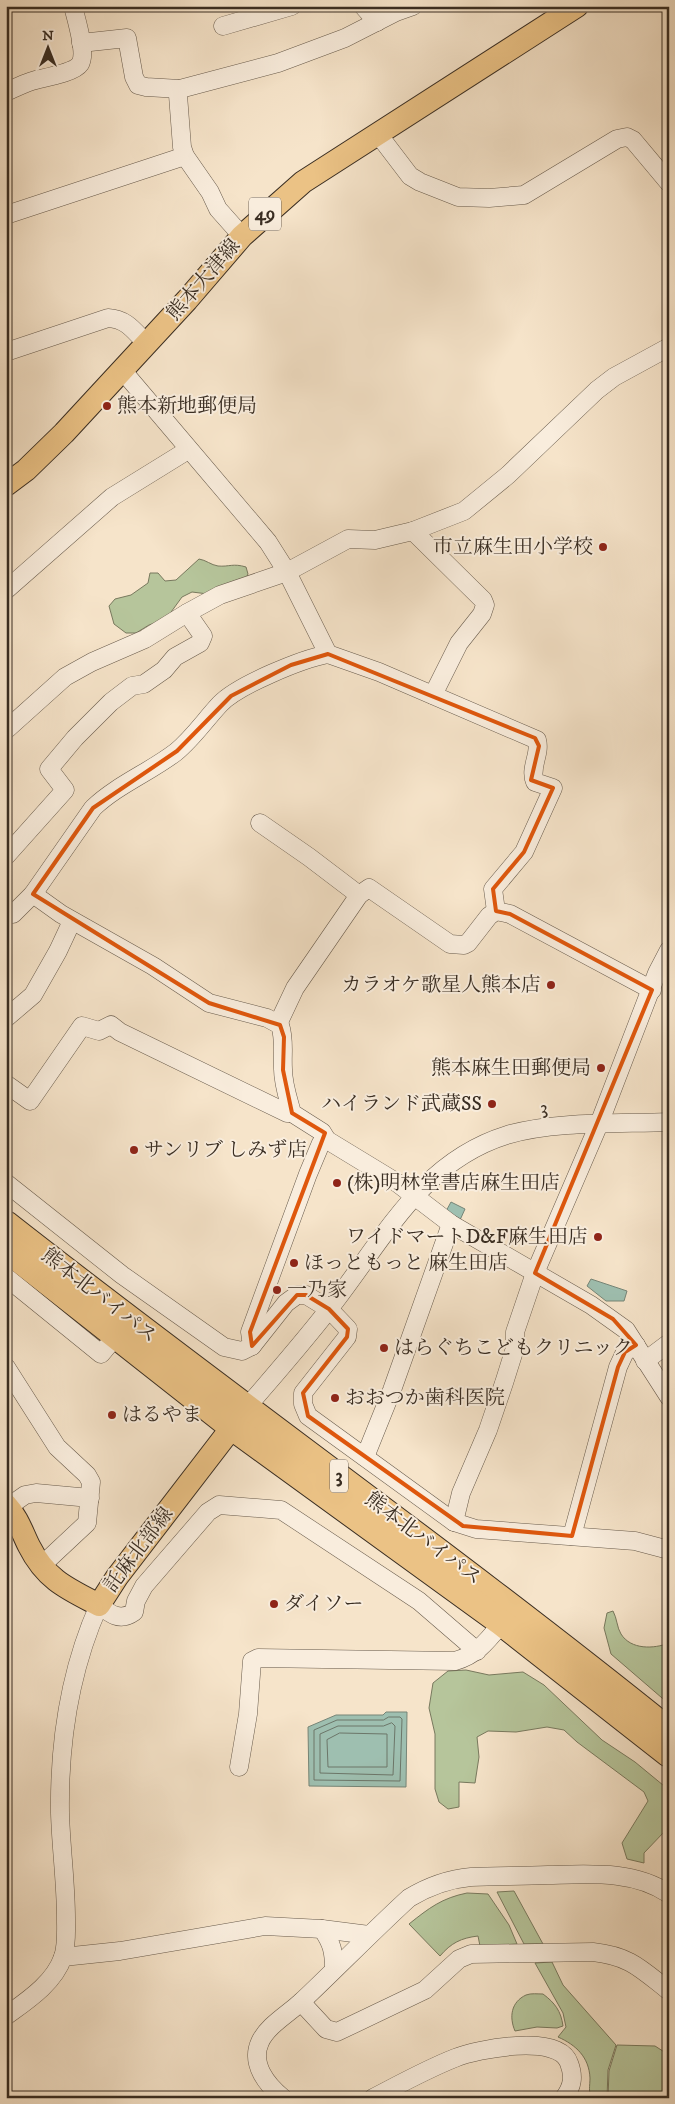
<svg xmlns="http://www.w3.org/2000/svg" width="675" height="2104" font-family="'IM FELL DW Pica','Noto Serif JP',serif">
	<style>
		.green { fill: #b6c59b; stroke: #78795e }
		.water { fill: #9ebfb0; stroke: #768577 }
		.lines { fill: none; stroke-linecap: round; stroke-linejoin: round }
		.shore { stroke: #6c7669; stroke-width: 1 }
		.minor-casing { stroke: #685b4c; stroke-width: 19 }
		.major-casing { stroke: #392d22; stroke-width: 24 }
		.highway-casing { stroke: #392d22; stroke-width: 28 }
		.minor { stroke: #f9eddd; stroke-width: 18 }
		.major { stroke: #ebc285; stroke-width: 22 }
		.highway { stroke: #ebc285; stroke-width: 26 }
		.marked { fill: none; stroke: #df570d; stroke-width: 4; stroke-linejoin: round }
		.poi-dot { fill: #8f2418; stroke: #f9eddd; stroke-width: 2 }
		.labels { text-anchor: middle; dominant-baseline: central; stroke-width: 4; stroke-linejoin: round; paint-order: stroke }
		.shield { fill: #f9eddd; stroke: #73675a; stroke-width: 1 }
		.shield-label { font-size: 19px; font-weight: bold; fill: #392d22 }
		.street-label { font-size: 20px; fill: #392d22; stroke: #f9eddd }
		.poi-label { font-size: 20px; fill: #392d22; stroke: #f9eddd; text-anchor: start }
	</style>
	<rect width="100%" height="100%" fill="#f6e4ca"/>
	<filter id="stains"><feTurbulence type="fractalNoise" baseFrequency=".004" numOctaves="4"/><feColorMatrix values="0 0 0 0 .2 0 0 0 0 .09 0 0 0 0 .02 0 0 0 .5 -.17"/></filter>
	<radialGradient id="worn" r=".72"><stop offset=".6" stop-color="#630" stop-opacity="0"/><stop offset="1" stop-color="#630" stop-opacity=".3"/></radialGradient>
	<g class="green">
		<path d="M199 559C206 560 211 565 218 566 229 567 233 563 246 567L248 574 245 580 208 594 192 592 182 597 166 619 149 625 136 633H126L114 624 109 606 115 599 131 595 148 583 150 573H158L165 581 176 580Z"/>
		<path d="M613 1611C617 1618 617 1628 621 1634 631 1650 654 1649 669 1643V1704L611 1654 604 1628 607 1613Z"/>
		<path d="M466 1670 489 1675 523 1672 544 1685 602 1740 635 1762 669 1790V1834L664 1832 644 1853V1863L627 1859 622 1843 648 1801 644 1792 577 1742 564 1730 547 1727 516 1732 488 1731 477 1737 479 1757 475 1783 459 1782V1807L448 1809 439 1802 435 1789V1734L429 1708 433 1683 448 1671Z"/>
		<path d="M514 1891 543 1944H524L497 1892Z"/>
		<path d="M467 1893 488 1894 509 1925 517 1944 480 1946 478 1936C461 1938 451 1943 440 1956L409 1924C429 1908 442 1898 467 1893Z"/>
		<path d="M552 1962 563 1985 616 2045 608 2070 607 2098H592C588 2092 590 2086 590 2078 589 2057 576 2045 558 2037L566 2027 563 2013 535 1963Z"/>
		<path d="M543 1994C555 2003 561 2011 563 2026L557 2028 537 2027 515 2031C509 2017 511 2002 526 1995 531 1993 538 1994 543 1994Z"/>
		<path d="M617 2045 655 2046 669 2055V2098H608L609 2071Z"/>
	</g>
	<g class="water">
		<path d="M451 1202 465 1209 460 1220 445 1213Z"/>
		<path d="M591 1279 627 1291 624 1301H606L587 1286Z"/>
		<path d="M386 1712H407L406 1787 309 1786 308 1727 336 1715H383Z"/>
	</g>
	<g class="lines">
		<g class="shore">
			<path d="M389 1717H400L402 1719 400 1781 314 1780V1730L337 1720H383Z"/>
			<path d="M392 1723 395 1726 393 1775 320 1773V1734L338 1726H383Z"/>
			<path d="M340 1733 387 1734V1767H328L327 1740Z"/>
		</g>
		<g class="minor-casing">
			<g id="minor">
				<path d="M363 6 377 22"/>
				<path d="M223 26 292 6"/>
				<path d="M81 43 127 38 134 77 138 85 146 87 180 89 278 63 345 38 396 12 413 6"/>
				<path d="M180 89 178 95 182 147 185 156 210 192 218 209 242 236"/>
				<path d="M6 92C15 88 23 84 32 81 42 78 74 73 80 64 87 53 76 19 73 6"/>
				<path d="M378 134 410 176 420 182 458 197 489 198 524 195 617 139 627 137 633 140 669 183"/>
				<path d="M6 215 185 156"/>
				<path d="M6 352 108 318C127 319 134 331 147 344"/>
				<path d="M122 370 268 542 287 572 328 654 379 672 537 740C541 754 529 768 535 782L553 788 524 852 493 889 496 911"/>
				<path d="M413 531 464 511 508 475 597 390 614 377 669 347"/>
				<path d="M6 590 112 497 188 450"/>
				<path d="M6 730 65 677 92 662 145 639 187 613 220 595 287 572 348 539 375 540 413 531 483 600 485 605 482 614 459 643 433 695"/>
				<path d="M260 823 309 857 359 895"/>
				<path d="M6 856 65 790 49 769 75 738 111 702 132 686 144 684 164 670 175 657 200 643 203 636 187 613"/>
				<path d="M33 894 93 808C117 785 150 772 176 752 193 738 205 720 220 704 238 685 302 659 328 654"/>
				<path d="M6 914H13L33 894 61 914 153 966 209 1003 267 1018 280 1025C285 1040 282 1053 283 1069 283 1084 288 1098 292 1113L322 1132 327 1140 396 1182 451 1224 591 1305 626 1330 669 1397"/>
				<path d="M6 1018 33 995 58 951 72 921"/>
				<path d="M278 1024 295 988 359 895 369 888 450 944 464 945 468 943 489 916 496 911 510 914 652 990"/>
				<path d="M6 1084 30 1101 82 1026 99 1031 111 1025 120 1032 287 1113H292"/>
				<path d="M6 1183 122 1275 224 1347 242 1351 252 1346 286 1303 297 1295H306L329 1309 348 1329 347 1337 303 1393V1404L308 1416 454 1522 476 1529 635 1541 669 1550"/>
				<path d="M6 1277 101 1354 116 1336"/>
				<path d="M252 1346 250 1332 308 1174 321 1143 327 1140"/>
				<path d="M645 1361 669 1343"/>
				<path d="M6 1367 57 1447 87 1475 91 1482 87 1523 41 1566"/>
				<path d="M247 1407C277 1372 308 1337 336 1300 386 1235 423 1161 507 1135 554 1121 619 1124 669 1122"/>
				<path d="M365 1457 392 1390 451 1224"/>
				<path d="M8 1507 25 1495 36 1493 90 1498"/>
				<path d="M454 1522 461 1493 488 1430 504 1383 515 1348V1332L535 1273 599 1124 657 973 669 950"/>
				<path d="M572 1536 618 1367 625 1352 636 1345"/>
				<path d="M239 1767 248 1714 252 1661 258 1658 455 1661C477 1655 488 1640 502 1623"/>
				<path d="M322 1929C332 1943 334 1952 334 1969"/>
				<path d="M63 1957 120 1951 265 1926 322 1929 369 1935"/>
				<path d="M301 2002 326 2029 337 2032 425 1990 459 1959 471 1954 593 1952C630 1956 641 1969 669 1991"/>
				<path d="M6 2016C28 2000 54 1983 63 1957 67 1945 66 1931 66 1919 66 1883 61 1848 60 1813 59 1742 70 1670 99 1605 110 1614 120 1622 134 1612L136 1601 144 1586 208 1512 219 1505 281 1510 419 1601 477 1651"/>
				<path d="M283 2098C267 2085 250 2064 260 2042 267 2026 288 2014 301 2002 337 1968 372 1932 409 1898 429 1886 448 1879 471 1877 497 1876 523 1876 548 1875 589 1874 634 1870 669 1894"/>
				<path d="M373 2098C400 2084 427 2069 455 2058 477 2049 559 2033 569 2063 574 2076 573 2086 564 2098"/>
			</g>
		</g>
		<g class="major-casing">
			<g id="major">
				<path d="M6 485 26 470 64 433 187 300 242 236 303 182 577 6"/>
				<path d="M6 1505C18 1518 22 1532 29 1546 46 1580 68 1589 99 1605L117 1577 243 1413"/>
			</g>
		</g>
		<g class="highway-casing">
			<g id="highway">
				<path d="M6 1224C225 1396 452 1556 669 1731"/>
				<path d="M6 1249 232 1427 502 1623 669 1754"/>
			</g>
		</g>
		<use href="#minor" class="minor"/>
		<use href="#major" class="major"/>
		<use href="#highway" class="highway"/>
	</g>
	<path class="marked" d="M328 654 535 738 539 746 531 780 553 788 524 852 493 889 496 911 510 914 652 990 535 1273 613 1319 636 1345 625 1352 618 1367 572 1536 463 1526 308 1416 303 1393 347 1337 348 1329 329 1309 306 1295H297L252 1346 250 1332 325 1133 292 1113 283 1070 284 1037 280 1025 209 1003 33 894 93 808 177 751 231 696 291 665Z"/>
	<g class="poi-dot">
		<circle cx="107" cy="406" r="5"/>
		<circle cx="603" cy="547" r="5"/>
		<circle cx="551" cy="985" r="5"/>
		<circle cx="601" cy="1068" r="5"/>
		<circle cx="492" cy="1104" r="5"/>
		<circle cx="134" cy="1150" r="5"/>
		<circle cx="337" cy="1183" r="5"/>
		<circle cx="598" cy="1237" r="5"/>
		<circle cx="294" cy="1263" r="5"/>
		<circle cx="277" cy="1290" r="5"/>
		<circle cx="384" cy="1348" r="5"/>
		<circle cx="335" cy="1398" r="5"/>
		<circle cx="112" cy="1415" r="5"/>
		<circle cx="274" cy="1604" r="5"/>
	</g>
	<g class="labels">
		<g class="shield">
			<rect x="249" y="197.5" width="32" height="33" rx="4"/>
			<rect x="330" y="1459.5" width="18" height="33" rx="4"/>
		</g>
		<g class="shield-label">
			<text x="265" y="214">49</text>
			<text x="339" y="1476">3</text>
		</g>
		<g class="street-label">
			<text transform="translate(204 280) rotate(-49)">熊本大津線</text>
			<text transform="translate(544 1108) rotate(-8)">3</text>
			<text transform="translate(99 1296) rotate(38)">熊本北バイパス</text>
			<text transform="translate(423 1539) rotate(37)">熊本北バイパス</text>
			<text transform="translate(139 1550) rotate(-53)">託麻北部線</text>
		</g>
		<g class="poi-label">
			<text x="117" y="406">熊本新地郵便局</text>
			<text x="593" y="547" text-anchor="end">市立麻生田小学校</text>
			<text x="541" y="985" text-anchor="end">カラオケ歌星人熊本店</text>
			<text x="591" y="1068" text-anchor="end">熊本麻生田郵便局</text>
			<text x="482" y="1104" text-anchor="end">ハイランド武蔵SS</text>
			<text x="144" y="1150">サンリブ しみず店</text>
			<text x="347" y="1183">(株)明林堂書店麻生田店</text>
			<text x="588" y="1237" text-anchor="end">ワイドマートD&amp;F麻生田店</text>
			<text x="304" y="1263">ほっともっと 麻生田店</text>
			<text x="287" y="1290">一乃家</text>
			<text x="394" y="1348">はらぐちこどもクリニック</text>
			<text x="345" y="1398">おおつか歯科医院</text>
			<text x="122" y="1415">はるやま</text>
			<text x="284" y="1604">ダイソー</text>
		</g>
	</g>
	<rect width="675" height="2104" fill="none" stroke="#f6e4ca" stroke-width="25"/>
	<rect x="8" y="8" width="660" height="2089" fill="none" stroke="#392d22" stroke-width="2.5"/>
	<rect x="12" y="12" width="650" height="2079" fill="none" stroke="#392d22"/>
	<g transform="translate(48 48)" stroke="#f9eddd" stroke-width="4" paint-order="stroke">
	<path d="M0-4L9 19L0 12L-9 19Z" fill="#392d22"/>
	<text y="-8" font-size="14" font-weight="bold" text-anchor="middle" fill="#392d22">N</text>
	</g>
	<rect width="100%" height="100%" filter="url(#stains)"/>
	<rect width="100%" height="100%" fill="url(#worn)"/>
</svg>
